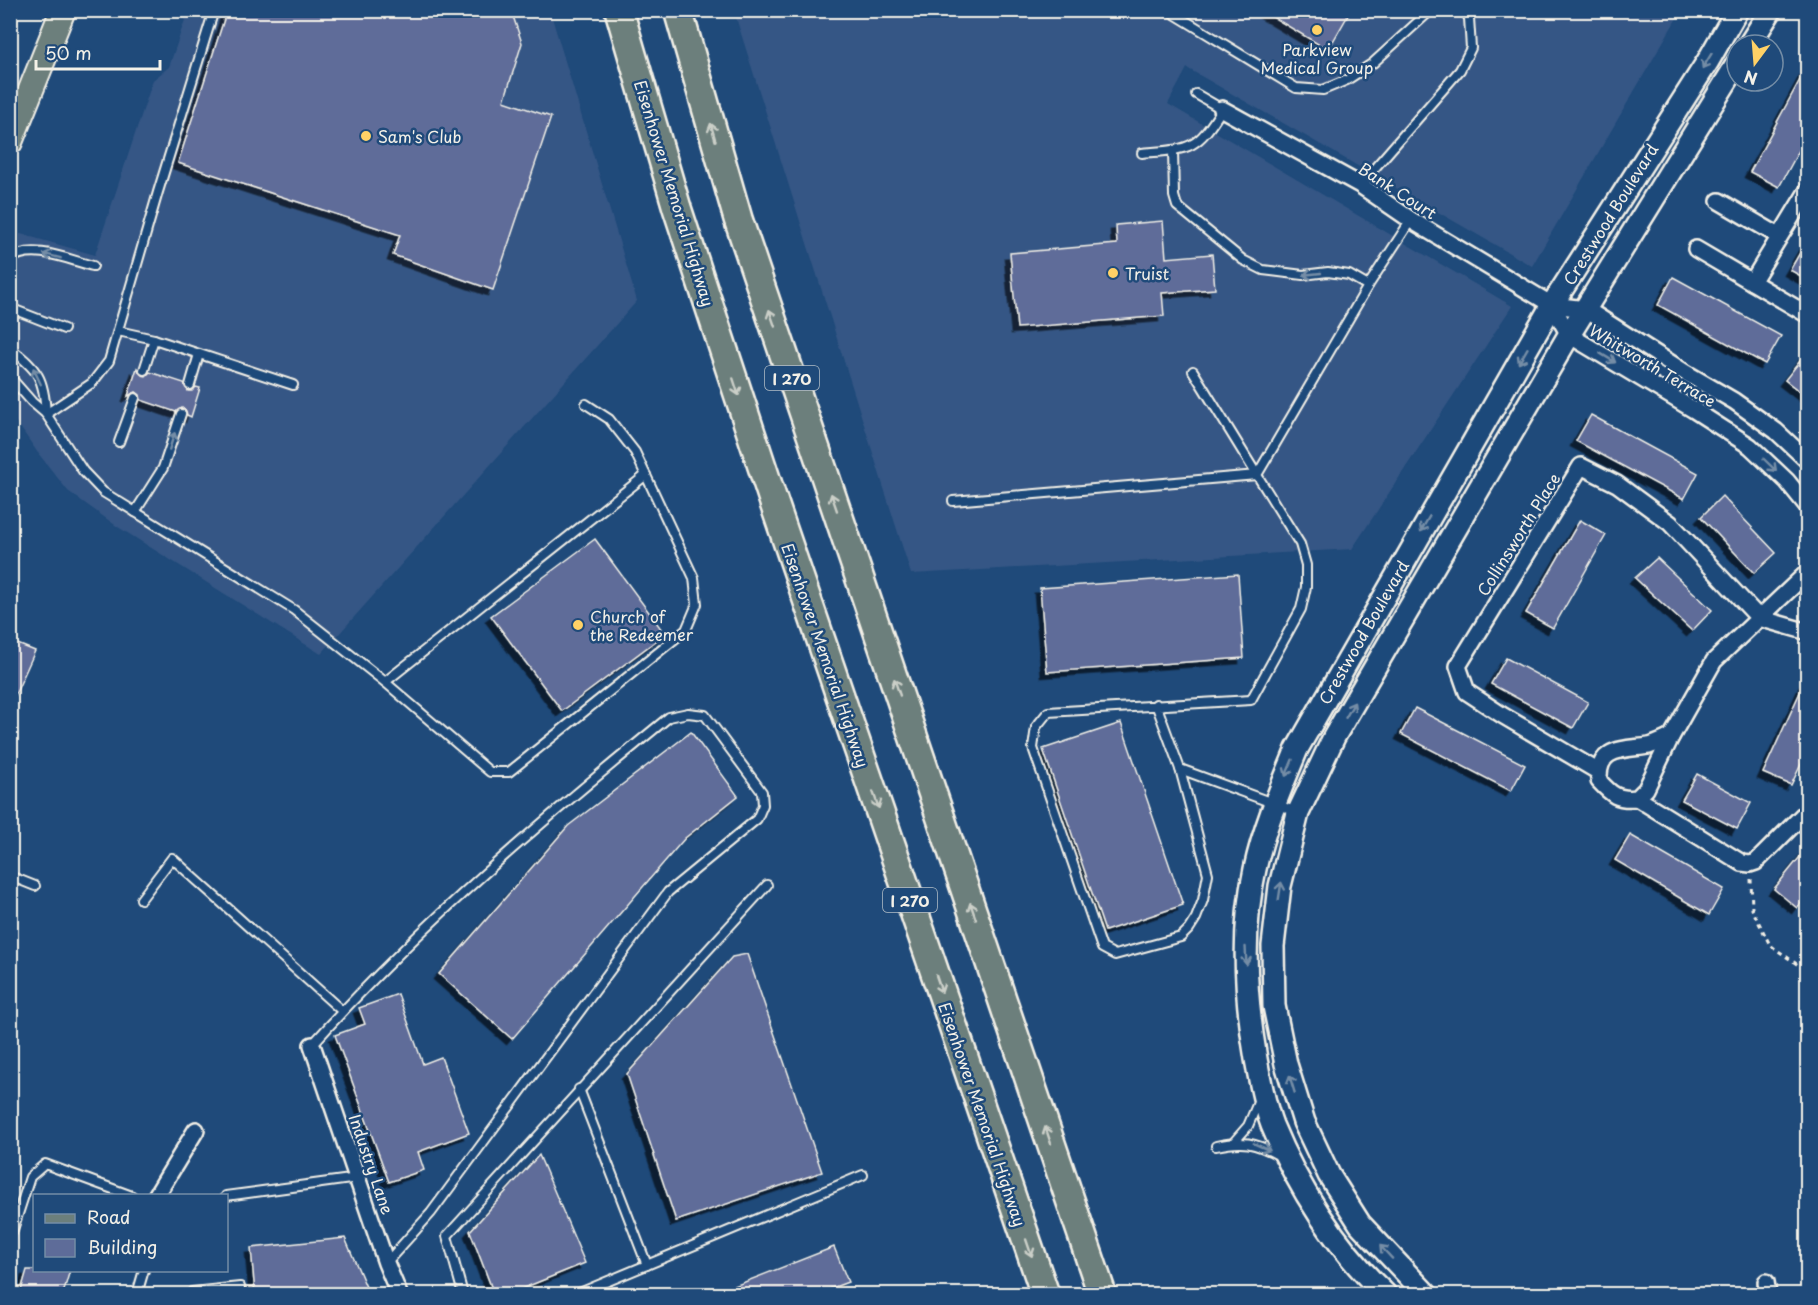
<svg xmlns="http://www.w3.org/2000/svg" width="1818" height="1305" font-family="'Playpen Sans',sans-serif">
	<style>
		.built { fill: #365785 }
		.building { fill: #5e6c99; stroke: #f4f1e8; stroke-width: 1.5; filter: url(#shadow) }
		.lines { fill: none; stroke-linecap: round; stroke-linejoin: round }
		.service-casing { stroke: #f4f1e8; stroke-width: 12 }
		.minor-casing { stroke: #f4f1e8; stroke-width: 20 }
		.secondary-casing { stroke: #f4f1e8; stroke-width: 26 }
		.primary-casing { stroke: #f4f1e8; stroke-width: 28 }
		.motorway-casing { stroke: #f4f1e8; stroke-width: 32 }
		.path { stroke: #f4f1e8; stroke-width: 3; stroke-dasharray: 4.5 4.5; stroke-linecap: butt }
		.service { stroke: #1f4a7a; stroke-width: 8 }
		.minor { stroke: #1f4a7a; stroke-width: 15 }
		.secondary { stroke: #1f4a7a; stroke-width: 21 }
		.primary { stroke: #6c7f7c; stroke-width: 24 }
		.motorway { stroke: #6c7f7c; stroke-width: 27 }
		.oneway { stroke: #748da6 }
		.oneway2 { stroke: #cbcfc8 }
		.poi-dot { fill: #ffd166; stroke: #1f4a7a; stroke-width: 2 }
		.labels { text-anchor: middle; dominant-baseline: central; stroke-width: 5; stroke-linejoin: round; paint-order: stroke }
		.shield { fill: #1f4a7a; stroke: #b4bfc7; stroke-width: 1.5 }
		.shield-label { font-size: 15px; font-weight: bold; fill: #f4f1e8 }
		.poi-label { font-size: 16px; fill: #f4f1e8; stroke: #1f4a7a; text-anchor: start }
		.street-label { font-size: 16px; fill: #f4f1e8; stroke: #1f4a7a }
	</style>
	<defs>
		<filter id="shadow"><feDropShadow dx="-5.5" dy="5.5" stdDeviation="0" flood-color="#0009"/></filter>
	</defs>
	<rect width="100%" height="100%" fill="#1f4a7a"/>
	<filter id="ink" filterUnits="userSpaceOnUse"><feTurbulence type="fractalNoise" baseFrequency=".0167" numOctaves="2"/><feDisplacementMap in="SourceGraphic" scale="12" xChannelSelector="R" yChannelSelector="G"/><feConvolveMatrix kernelMatrix="1 2 1 2 8 2 1 2 1" color-interpolation-filters="sRGB"/></filter>
	<g filter="url(#ink)">
		<g class="built">
			<path d="M188 11H550L637 301 321 654 118 527 68 491 38 453 18 424 11 418 10 231 95 255 153 80 169 67Z"/>
			<path d="M734 11H1681L1532 266 1187 68 1168 104 1512 306 1352 549 911 574Z"/>
		</g>
		<g class="building">
			<path d="M227 10H511L522 43 504 101 551 117 493 290 393 255 400 235 178 163Z"/>
			<path d="M1261 10H1351L1328 50Z"/>
			<path d="M1808 65V134L1779 187 1750 172Z"/>
			<path d="M1163 221 1166 258 1212 254 1215 289 1162 293 1164 316 1017 328 1010 253 1117 244 1116 225Z"/>
			<path d="M1808 239V280L1790 270Z"/>
			<path d="M1673 277 1781 336 1765 364 1658 305Z"/>
			<path d="M1808 351V398L1785 380Z"/>
			<path d="M137 368 142 375 146 376 150 372 184 383 188 391H192L196 387 200 388 191 417 187 415 186 411 182 408 176 412 141 400 140 395 136 392 128 396Z"/>
			<path d="M1591 415 1698 473 1684 499 1576 441Z"/>
			<path d="M1722 496 1776 553 1754 573 1701 517Z"/>
			<path d="M1580 520 1606 535 1553 628 1526 613Z"/>
			<path d="M595 539 665 634 562 711 491 616Z"/>
			<path d="M1657 558 1712 610 1692 631 1635 578Z"/>
			<path d="M1238 574 1244 658 1047 672 1040 588Z"/>
			<path d="M10 641 35 651 10 706Z"/>
			<path d="M1506 658 1588 702 1573 728 1491 684Z"/>
			<path d="M1808 675V750L1791 785 1763 773Z"/>
			<path d="M1415 708 1525 765 1511 791 1401 734Z"/>
			<path d="M1121 723 1183 905 1105 931 1043 749Z"/>
			<path d="M691 732 738 796 685 838 512 1039 439 974 568 826Z"/>
			<path d="M1697 774 1751 803 1737 829 1682 800Z"/>
			<path d="M1630 835 1724 889 1709 915 1615 860Z"/>
			<path d="M1808 847V894L1797 908 1774 889Z"/>
			<path d="M747 954 822 1172 676 1221 627 1074 732 957Z"/>
			<path d="M398 994 423 1064 441 1057 469 1133 418 1152 424 1170 389 1182 335 1035 365 1024 359 1008Z"/>
			<path d="M539 1155 585 1263 509 1294H494L470 1231Z"/>
			<path d="M345 1238 369 1294H255L251 1248Z"/>
			<path d="M834 1247 848 1282 816 1294H714Z"/>
			<path d="M27 1270H70L63 1294H20Z"/>
		</g>
		<g class="lines">
			<g class="service-casing">
				<g id="service">
					<path d="M1168 10 1296 88 1323 90 1347 80 1373 63 1431 10"/>
					<path d="M1173 150 1174 196 1177 206 1243 260 1263 270 1303 275 1328 272 1349 275 1368 286"/>
					<path d="M1142 153C1190 149 1196 151 1222 109L1196 94"/>
					<path d="M1360 185 1460 70 1471 48 1469 18 1464 10"/>
					<path d="M10 259C33 243 69 260 93 266"/>
					<path d="M10 308 64 329"/>
					<path d="M118 331 154 339 293 385"/>
					<path d="M10 348C38 370 44 377 46 414"/>
					<path d="M144 370 154 339"/>
					<path d="M10 377 32 402 46 414 83 471 103 492 294 610 385 682 490 772H509L686 630 697 604 694 578 635 452 609 419 586 404"/>
					<path d="M190 385 199 354"/>
					<path d="M46 414 92 383 109 361 158 192 214 10"/>
					<path d="M119 442 135 398"/>
					<path d="M953 501 1257 475 1193 371"/>
					<path d="M135 512 163 468 181 414"/>
					<path d="M385 682 646 475"/>
					<path d="M1156 704 1180 769 1208 874 1203 900 1196 918 1189 929 1181 937 1115 955 1102 948 1033 748 1036 727 1048 712 1251 700 1301 609 1306 587V565L1300 544 1257 475 1368 286 1411 220"/>
					<path d="M1180 769 1297 812"/>
					<path d="M10 876 35 886"/>
					<path d="M141 899 172 858 342 1011"/>
					<path d="M312 1045C420 924 544 819 669 717L688 713 705 715 762 792 763 805 757 819 668 892 431 1213 386 1263"/>
					<path d="M579 1089 647 1265"/>
					<path d="M1234 1142 1248 1126 1259 1100"/>
					<path d="M1216 1146C1242 1140 1255 1142 1280 1156"/>
					<path d="M226 1196 358 1178"/>
					<path d="M10 1239 30 1177 45 1164 132 1196"/>
					<path d="M137 1294 144 1270"/>
					<path d="M192 1294V1292L240 1287 241 1294"/>
					<path d="M463 1294 447 1236 767 885"/>
					<path d="M577 1294 863 1175"/>
				</g>
			</g>
			<g class="minor-casing">
				<g id="minor">
					<path d="M1222 109 1360 185 1411 220 1552 305 1586 309 1686 373 1734 401 1776 431 1808 461"/>
					<path d="M1719 201 1779 236"/>
					<path d="M1696 249 1808 315"/>
					<path d="M1752 282 1808 190"/>
					<path d="M1552 305 1569 335 1694 410 1750 446 1787 481 1808 507"/>
					<path d="M1671 737 1714 661 1808 572"/>
					<path d="M1671 737 1646 789 1637 798C1617 800 1612 795 1599 781 1597 746 1624 750 1649 746 1656 744 1664 740 1671 737Z"/>
					<path d="M1599 772 1502 715 1467 692 1458 666 1581 466 1617 484 1670 523 1759 618 1808 632"/>
					<path d="M1637 798 1742 863 1750 864 1756 862 1808 810"/>
					<path d="M312 1045 386 1263 399 1294"/>
					<path d="M156 1196 196 1130"/>
					<path d="M1766 1282 1768 1294"/>
				</g>
			</g>
			<g class="secondary-casing">
				<g id="secondary">
					<path d="M1749 45 1771 10"/>
					<path d="M1385 1294C1337 1249 1297 1186 1272 1125 1264 1104 1260 1081 1256 1059 1245 996 1241 931 1255 869 1264 827 1281 788 1297 749L1552 305 1708 61 1737 10"/>
					<path d="M1426 1294 1360 1224 1329 1175 1304 1122 1286 1064 1274 1006 1273 946 1280 886 1298 813 1334 737 1569 335 1737 64"/>
				</g>
			</g>
			<g class="primary-casing">
				<path id="primary" d="M10 142 63 10"/>
			</g>
			<g class="motorway-casing">
				<g id="motorway">
					<path d="M619 10 677 208 775 506 1045 1294"/>
					<path d="M678 10 738 219 1102 1294"/>
				</g>
			</g>
			<path class="path" d="M1751 879 1752 909 1770 945 1808 972"/>
			<use href="#service" class="service"/>
			<use href="#minor" class="minor"/>
			<use href="#secondary" class="secondary"/>
			<use href="#primary" class="primary"/>
			<use href="#motorway" class="motorway"/>
		</g>
		<defs><path id="oneway-shaft" d="M-6 0H5M1.5-3L5.5 0L1.5 3" fill="none" stroke-width="1.6" stroke-linecap="round" stroke-linejoin="round" transform="scale(1.5)"/></defs>
		<g class="oneway">
			<use href="#oneway-shaft" transform="translate(1707 61) rotate(121)"/>
			<use href="#oneway-shaft" transform="translate(52 256) rotate(-166)"/>
			<use href="#oneway-shaft" transform="translate(1312 274) rotate(174)"/>
			<use href="#oneway-shaft" transform="translate(1523 356) rotate(120)"/>
			<use href="#oneway-shaft" transform="translate(1608 358) rotate(31)"/>
			<use href="#oneway-shaft" transform="translate(37 376) rotate(-115)"/>
			<use href="#oneway-shaft" transform="translate(172 441) rotate(-72)"/>
			<use href="#oneway-shaft" transform="translate(1770 465) rotate(44)"/>
			<use href="#oneway-shaft" transform="translate(1425 524) rotate(120)"/>
			<use href="#oneway-shaft" transform="translate(1350 710) rotate(-60)"/>
			<use href="#oneway-shaft" transform="translate(1289 768) rotate(113)"/>
			<use href="#oneway-shaft" transform="translate(1280 891) rotate(-81)"/>
			<use href="#oneway-shaft" transform="translate(1246 956) rotate(87)"/>
			<use href="#oneway-shaft" transform="translate(1292 1084) rotate(-107)"/>
			<use href="#oneway-shaft" transform="translate(1262 1147) rotate(24)"/>
			<use href="#oneway-shaft" transform="translate(1386 1252) rotate(-133)"/>
		</g>
		<g class="oneway2">
			<use href="#oneway-shaft" transform="translate(713 132) rotate(-106)"/>
			<use href="#oneway-shaft" transform="translate(772 318) rotate(-109)"/>
			<use href="#oneway-shaft" transform="translate(736 387) rotate(72)"/>
			<use href="#oneway-shaft" transform="translate(834 502) rotate(-109)"/>
			<use href="#oneway-shaft" transform="translate(897 687) rotate(-109)"/>
			<use href="#oneway-shaft" transform="translate(876 800) rotate(71)"/>
			<use href="#oneway-shaft" transform="translate(973 911) rotate(-109)"/>
			<use href="#oneway-shaft" transform="translate(939 984) rotate(71)"/>
			<use href="#oneway-shaft" transform="translate(1048 1135) rotate(-109)"/>
			<use href="#oneway-shaft" transform="translate(1029 1248) rotate(71)"/>
		</g>
	</g>
	<g class="poi-dot">
		<circle cx="1317" cy="30" r="6"/>
		<circle cx="366" cy="136" r="6"/>
		<circle cx="1113" cy="273" r="6"/>
		<circle cx="578" cy="625" r="6"/>
	</g>
	<g class="labels">
		<g class="shield">
			<rect x="765" y="366" width="54" height="24" rx="4.5"/>
			<rect x="883" y="888" width="54" height="24" rx="4.5"/>
		</g>
		<g class="shield-label">
			<text x="792" y="378">I 270</text>
			<text x="910" y="900">I 270</text>
		</g>
		<g class="poi-label">
			<text x="1317" y="49" text-anchor="middle">Parkview<tspan x="1317" dy="18">Medical Group</tspan></text>
			<text x="378" y="136">Sam's Club</text>
			<text x="1125" y="273">Truist</text>
			<text x="590" y="616">Church of<tspan x="590" dy="18">the Redeemer</tspan></text>
		</g>
		<g class="street-label">
			<text transform="translate(1398 190) rotate(33)">Bank Court</text>
			<text transform="translate(675 193) rotate(73)">Eisenhower Memorial Highway</text>
			<text transform="translate(1610 214) rotate(-58)">Crestwood Boulevard</text>
			<text transform="translate(1653 365) rotate(31)">Whitworth Terrace</text>
			<text transform="translate(1518 534) rotate(-58)">Collinsworth Place</text>
			<text transform="translate(1363 632) rotate(-60)">Crestwood Boulevard</text>
			<text transform="translate(826 655) rotate(71)">Eisenhower Memorial Highway</text>
			<text transform="translate(983 1114) rotate(71)">Eisenhower Memorial Highway</text>
			<text transform="translate(372 1164) rotate(71)">Industry Lane</text>
		</g>
	</g>
	<rect width="1818" height="1305" fill="none" stroke="#1f4a7a" stroke-width="36"/>
	<rect x="18" y="18" width="1782" height="1269" fill="none" stroke="#f4f1e8" stroke-width="2" filter="url(#ink)"/>
	<rect x="33" y="1194" width="195" height="78" fill="#1f4a7a" stroke="#748da6" stroke-width="1.5"/>
	<rect x="45" y="1214" width="30" height="9" fill="#6c7f7c" stroke="#748da6" stroke-width="1.5"/>
	<text x="87" y="1224" font-size="18" fill="#f4f1e8">Road</text>
	<rect x="45" y="1239" width="30" height="18" fill="#5e6c99" stroke="#748da6" stroke-width="1.5"/>
	<text x="87" y="1254" font-size="18" fill="#f4f1e8">Building</text>
	<g transform="translate(1755 63) rotate(196)"><circle r="28" fill="#1f4a7a" stroke="#748da6" stroke-width="1.5"/>
	<path d="M0-4.5L10 22L0 15L-10 22Z" fill="#ffd166"/>
	<text y="-9" font-size="16" font-weight="bold" text-anchor="middle" fill="#f4f1e8">N</text>
	</g>
	<path d="M36 60v9h124v-9" fill="none" stroke="#f4f1e8" stroke-width="3"/>
	<text x="45" y="60" font-size="18" fill="#f4f1e8" stroke="#1f4a7a" stroke-width="4.5" paint-order="stroke">50 m</text>
</svg>
